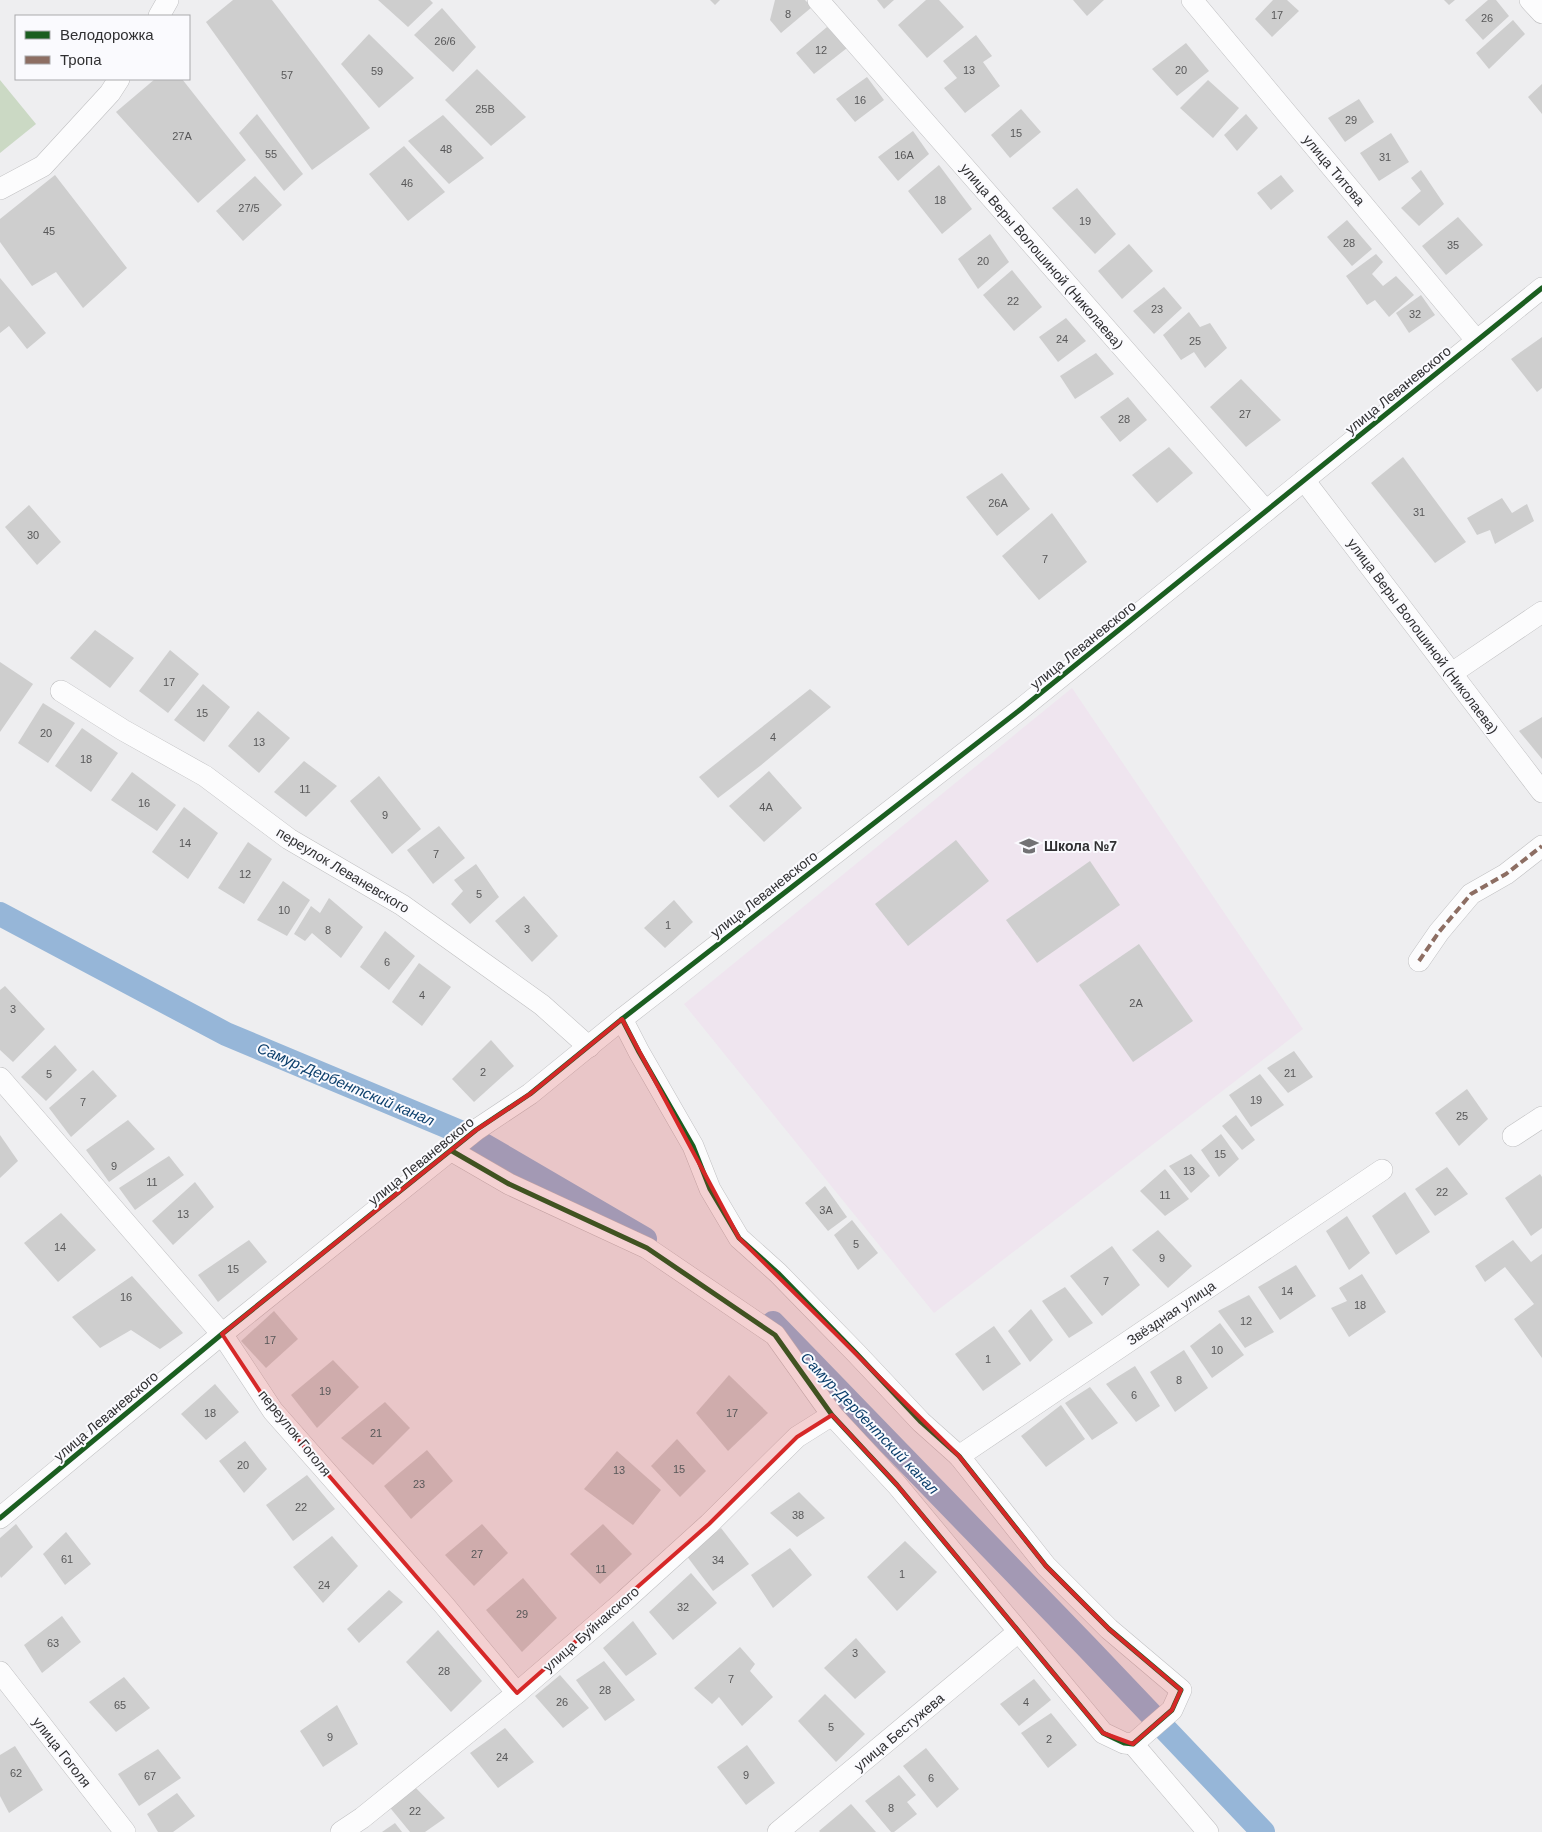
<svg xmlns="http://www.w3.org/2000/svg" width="1542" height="1832" font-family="Arial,sans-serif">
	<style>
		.education { fill: #efe5ef }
		.green { fill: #cbd9c4 }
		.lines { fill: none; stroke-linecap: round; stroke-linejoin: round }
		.canal { stroke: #96b6d8; stroke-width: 24 }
		.building { fill: #cecece }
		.minor-casing { stroke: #c0c0c2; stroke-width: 22 }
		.minor { stroke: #fcfcfd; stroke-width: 21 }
		.quiet { stroke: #8d6e63; stroke-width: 4; stroke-dasharray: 8 4; stroke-linecap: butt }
		.cycleway-casing { stroke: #fafafe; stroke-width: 8 }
		.cycleway { stroke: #1b5e20; stroke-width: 5 }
		.marked { fill: #d62828; fill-opacity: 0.2; stroke: #d62828; stroke-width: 4; stroke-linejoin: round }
		.labels { text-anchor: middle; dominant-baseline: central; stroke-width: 4; stroke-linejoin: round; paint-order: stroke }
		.number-label { font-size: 11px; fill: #585859 }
		.street-label { font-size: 14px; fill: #303032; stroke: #fafafe }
		.poi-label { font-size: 14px; font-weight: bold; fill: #303032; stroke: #fafafe; text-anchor: start }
		.water-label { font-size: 15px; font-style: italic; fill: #0c3f6c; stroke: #fafafe }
	</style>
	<rect width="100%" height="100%" fill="#eeeef0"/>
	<path class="education" d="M1072 688 1303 1029 934 1313 684 1004Z"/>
	<path class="green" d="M0 80 36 124 0 153Z"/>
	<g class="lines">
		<g class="canal">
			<path d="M0 914 226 1034 465 1134 645 1239"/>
			<path d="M773 1323 1087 1647 1263 1832"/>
		</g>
	</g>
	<g class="building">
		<path d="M233 0H272L370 128 312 170 206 22Z"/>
		<path d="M378 0H430L433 3 408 27Z"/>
		<path d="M710 0H720L715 5Z"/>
		<path d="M775 0H805L812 7 781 33 770 20Z"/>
		<path d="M877 0H894L884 9Z"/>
		<path d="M926 0H939L964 27 927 58 898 25Z"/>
		<path d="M1073 0H1104L1087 16Z"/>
		<path d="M1273 0H1287L1299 11 1272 37 1255 19Z"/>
		<path d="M1444 0H1455L1449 5Z"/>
		<path d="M1488 0H1496L1509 16 1483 40 1465 20Z"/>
		<path d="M442 8 476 47 453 72 414 35Z"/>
		<path d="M1513 20 1525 34 1489 69 1476 53Z"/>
		<path d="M827 27 847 48 814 74 796 53Z"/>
		<path d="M369 34 414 78 379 108 341 64Z"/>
		<path d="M976 35 992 56 983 62 1000 86 965 113 944 88 957 78 943 61Z"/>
		<path d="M1186 43 1209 71 1177 96 1152 69Z"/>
		<path d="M477 69 526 117 491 146 445 100Z"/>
		<path d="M867 77 884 100 855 122 836 99Z"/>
		<path d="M155 79H182L246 160 198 203 116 112Z"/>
		<path d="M1208 80 1239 108 1213 138 1180 108Z"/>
		<path d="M1542 84V114L1528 97Z"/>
		<path d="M1359 99 1374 122 1345 142 1328 118Z"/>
		<path d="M1021 109 1041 132 1010 158 991 135Z"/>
		<path d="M257 114 303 174 284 191 239 133Z"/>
		<path d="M1246 114 1258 128 1237 151 1224 135Z"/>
		<path d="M443 115 484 158 449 184 408 141Z"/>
		<path d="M913 131 929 154 898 181 878 157Z"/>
		<path d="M1391 133 1409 162 1379 181 1360 153Z"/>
		<path d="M404 146 445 192 408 221 369 174Z"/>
		<path d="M939 165 972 209 942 234 908 191Z"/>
		<path d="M1421 170 1444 204 1419 226 1401 208 1421 191 1411 178Z"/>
		<path d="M55 175 127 268 83 308 56 272 32 286 0 242V219Z"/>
		<path d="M1281 175 1294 191 1271 210 1257 193Z"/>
		<path d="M255 176 282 205 243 241 216 211Z"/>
		<path d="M1077 188 1116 234 1095 254 1052 208Z"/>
		<path d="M1458 217 1483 245 1446 275 1422 246Z"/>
		<path d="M1347 220 1372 249 1352 266 1327 237Z"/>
		<path d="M990 234 1009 262 978 289 958 259Z"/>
		<path d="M1129 244 1153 271 1122 299 1098 271Z"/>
		<path d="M1376 254 1383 262 1372 274 1383 286 1396 276 1414 295 1389 317 1375 300 1367 305 1346 276Z"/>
		<path d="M1012 270 1042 307 1014 331 983 295Z"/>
		<path d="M0 278 46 333 27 349 9 326 0 333Z"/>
		<path d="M1164 287 1182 308 1154 334 1133 311Z"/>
		<path d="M1421 295 1435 315 1409 333 1396 313Z"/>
		<path d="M1189 312 1200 327 1210 323 1227 348 1205 368 1194 352 1181 360 1163 335Z"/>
		<path d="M1066 318 1086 341 1058 362 1039 337Z"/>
		<path d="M1542 337V388L1537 392 1511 359Z"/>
		<path d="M1096 353 1114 374 1075 399 1060 376Z"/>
		<path d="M1241 379 1281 420 1246 447 1210 407Z"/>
		<path d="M1128 397 1147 420 1120 442 1100 417Z"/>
		<path d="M1169 447 1193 473 1157 503 1132 475Z"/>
		<path d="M1403 457 1466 542 1435 563 1371 483Z"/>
		<path d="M1002 473 1030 509 997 536 966 497Z"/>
		<path d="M1502 498 1512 513 1527 504 1534 521 1495 544 1490 530 1477 535 1467 518Z"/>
		<path d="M29 505 61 542 37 565 5 527Z"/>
		<path d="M1052 513 1087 562 1039 600 1002 556Z"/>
		<path d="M95 630 134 658 110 688 70 658Z"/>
		<path d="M170 650 199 674 168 713 139 691Z"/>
		<path d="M0 662 33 684 0 732Z"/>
		<path d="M203 684 230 707 204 742 174 720Z"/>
		<path d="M810 689 831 707 760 766 718 798 699 777Z"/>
		<path d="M43 703 75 723 48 763 18 743Z"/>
		<path d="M258 711 290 738 259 773 228 746Z"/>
		<path d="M1542 717V759L1519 731Z"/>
		<path d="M82 728 118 753 91 792 55 766Z"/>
		<path d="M304 761 337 786 306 817 274 792Z"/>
		<path d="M769 771 802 808 764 842 729 806Z"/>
		<path d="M132 772 176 805 157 831 111 800Z"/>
		<path d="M379 776 421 829 392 854 350 801Z"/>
		<path d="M184 807 218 833 188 879 152 852Z"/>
		<path d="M439 826 465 858 433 884 407 850Z"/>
		<path d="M956 840 989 881 908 946 875 904Z"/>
		<path d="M248 842 272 859 244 904 218 888Z"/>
		<path d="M1090 861 1120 905 1037 963 1006 920Z"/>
		<path d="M476 864 499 897 470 924 451 904 463 891 454 880Z"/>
		<path d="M283 881 310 900 287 936 257 920Z"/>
		<path d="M524 896 558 936 532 962 495 921Z"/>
		<path d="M329 898 363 927 341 958 312 933 305 941 294 934 311 906 320 913Z"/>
		<path d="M674 900 693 922 665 948 644 928Z"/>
		<path d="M385 931 415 956 389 990 360 967Z"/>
		<path d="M1139 944 1193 1021 1133 1062 1079 985Z"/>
		<path d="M419 963 451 987 422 1026 392 1002Z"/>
		<path d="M5 986 45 1029 13 1062 0 1050V990Z"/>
		<path d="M491 1040 514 1066 474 1102 452 1079Z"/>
		<path d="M55 1045 77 1070 46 1101 21 1077Z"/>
		<path d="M1294 1051 1313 1077 1288 1093 1267 1068Z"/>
		<path d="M93 1070 117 1096 71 1137 49 1108Z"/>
		<path d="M1260 1074 1284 1105 1251 1127 1229 1095Z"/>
		<path d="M1467 1089 1488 1119 1459 1146 1435 1113Z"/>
		<path d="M1236 1115 1255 1140 1242 1150 1222 1126Z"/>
		<path d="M128 1120 155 1149 109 1182 86 1150Z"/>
		<path d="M1221 1134 1239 1159 1219 1177 1201 1150Z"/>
		<path d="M0 1135 18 1161 0 1178Z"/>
		<path d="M1191 1154 1210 1176 1191 1193 1169 1166Z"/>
		<path d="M169 1156 184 1175 135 1210 119 1188Z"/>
		<path d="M1447 1167 1468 1194 1435 1216 1415 1189Z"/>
		<path d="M1165 1169 1189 1199 1165 1216 1140 1191Z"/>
		<path d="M1540 1174 1542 1177V1228L1531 1236 1505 1198Z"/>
		<path d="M195 1182 214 1207 173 1245 152 1221Z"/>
		<path d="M825 1186 847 1217 828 1231 805 1203Z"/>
		<path d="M1405 1192 1430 1232 1396 1255 1372 1216Z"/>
		<path d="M61 1213 96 1250 58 1282 24 1243Z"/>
		<path d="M1347 1216 1370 1253 1349 1270 1326 1231Z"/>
		<path d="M852 1220 878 1253 858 1270 834 1235Z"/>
		<path d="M1158 1230 1192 1266 1168 1288 1132 1250Z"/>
		<path d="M249 1240 267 1262 218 1302 198 1275Z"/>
		<path d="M1513 1240 1531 1262 1542 1254V1358L1514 1319 1534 1304 1505 1267 1485 1282 1475 1266Z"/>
		<path d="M1112 1246 1140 1285 1102 1316 1070 1276Z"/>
		<path d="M1296 1265 1316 1296 1280 1320 1258 1287Z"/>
		<path d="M1362 1274 1386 1312 1349 1337 1331 1308 1347 1301 1339 1288Z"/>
		<path d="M132 1276 183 1333 160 1349 131 1330 100 1348 72 1317Z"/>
		<path d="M1065 1287 1093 1323 1069 1338 1042 1301Z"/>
		<path d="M1249 1295 1274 1332 1245 1348 1218 1311Z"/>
		<path d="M1031 1309 1053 1340 1030 1362 1008 1331Z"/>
		<path d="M274 1311 298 1339 266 1368 241 1341Z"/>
		<path d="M1220 1323 1244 1355 1212 1378 1190 1346Z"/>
		<path d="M994 1326 1021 1364 983 1391 955 1354Z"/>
		<path d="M1184 1350 1208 1388 1175 1412 1150 1372Z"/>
		<path d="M333 1360 359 1387 317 1428 291 1395Z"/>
		<path d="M1135 1366 1160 1406 1136 1422 1106 1384Z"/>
		<path d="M729 1375 768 1413 728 1451 696 1413Z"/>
		<path d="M215 1384 239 1412 206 1440 181 1414Z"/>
		<path d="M1090 1387 1118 1423 1092 1440 1065 1403Z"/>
		<path d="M385 1402 410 1428 373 1465 341 1438Z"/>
		<path d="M1061 1405 1085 1439 1046 1467 1021 1436Z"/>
		<path d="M677 1439 706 1471 680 1497 651 1466Z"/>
		<path d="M245 1441 267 1469 244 1493 219 1461Z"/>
		<path d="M427 1450 453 1481 411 1519 384 1486Z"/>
		<path d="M617 1451 661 1490 633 1525 584 1489Z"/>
		<path d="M307 1475 335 1509 293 1541 266 1505Z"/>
		<path d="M799 1492 825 1518 797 1537 770 1513Z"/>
		<path d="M16 1524 33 1547 1 1578 0 1576V1538Z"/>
		<path d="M482 1524 508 1553 474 1586 445 1555Z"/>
		<path d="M603 1524 632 1554 600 1584 570 1554Z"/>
		<path d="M721 1528 749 1564 713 1591 686 1555Z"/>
		<path d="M66 1532 91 1564 65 1585 43 1554Z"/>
		<path d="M332 1536 358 1566 323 1603 293 1567Z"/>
		<path d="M905 1541 937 1572 897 1611 867 1577Z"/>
		<path d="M790 1548 812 1575 773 1608 751 1575Z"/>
		<path d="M691 1573 717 1603 673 1640 649 1612Z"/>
		<path d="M523 1578 557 1618 522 1652 486 1610Z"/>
		<path d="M389 1590 403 1602 359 1643 347 1629Z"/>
		<path d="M62 1616 81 1642 42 1673 24 1645Z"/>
		<path d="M633 1621 657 1654 626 1676 603 1648Z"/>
		<path d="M438 1630 482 1681 451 1712 406 1662Z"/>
		<path d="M856 1638 886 1672 855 1699 824 1668Z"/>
		<path d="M740 1647 755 1664 750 1671 773 1697 742 1726 719 1697 712 1704 694 1688Z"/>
		<path d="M604 1661 635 1700 605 1721 576 1680Z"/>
		<path d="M560 1675 589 1708 563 1728 535 1696Z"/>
		<path d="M124 1677 150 1708 116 1732 89 1702Z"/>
		<path d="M1034 1679 1051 1700 1019 1726 1000 1704Z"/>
		<path d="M825 1694 865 1734 836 1762 798 1721Z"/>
		<path d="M337 1705 358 1744 323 1767 300 1731Z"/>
		<path d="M1051 1713 1077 1745 1048 1768 1021 1733Z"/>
		<path d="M505 1728 534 1762 498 1788 470 1753Z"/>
		<path d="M747 1745 775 1783 746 1805 717 1767Z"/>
		<path d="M15 1746 43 1790 9 1813 0 1796V1755Z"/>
		<path d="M926 1748 959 1789 937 1808 903 1766Z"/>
		<path d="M158 1749 181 1778 139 1806 118 1774Z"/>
		<path d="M899 1775 916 1795 907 1802 917 1814 894 1832H891L865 1801Z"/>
		<path d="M413 1785 445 1818 425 1832H410L387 1804Z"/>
		<path d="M177 1793 195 1816 173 1832H158L147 1814Z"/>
		<path d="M851 1804 876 1832H820L819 1831Z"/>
		<path d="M395 1823 402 1832H382Z"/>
	</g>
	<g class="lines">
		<g class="minor-casing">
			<g id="minor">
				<path d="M818 0 1266 511"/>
				<path d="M1192 0 1477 341"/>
				<path d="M1530 0 1542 13"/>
				<path d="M159 16 168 0"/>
				<path d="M0 189 43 166 110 93 119 79"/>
				<path d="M1304 480 1542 792"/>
				<path d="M1452 673 1542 612"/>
				<path d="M61 691 123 730 205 776 289 839 402 905 542 1005 589 1047"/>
				<path d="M1419 961 1439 932 1471 894 1506 874 1542 846"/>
				<path d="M0 1078 222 1334 273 1411 444 1605 517 1693"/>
				<path d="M1513 1136 1542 1117"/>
				<path d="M452 1151 509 1184 647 1248 775 1335 832 1415 897 1485 1103 1733 1124 1743 1133 1744 1172 1710 1181 1690 1109 1629 1046 1566 959 1456 921 1422 856 1353 778 1273 739 1238 710 1189 693 1146 639 1052 622 1019"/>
				<path d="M959 1456 1382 1170"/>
				<path d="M0 1518 222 1334 476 1130 530 1094 622 1019 1021 709 1542 288"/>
				<path d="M0 1672 125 1832"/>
				<path d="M1133 1744 1208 1832"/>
				<path d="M341 1832 362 1818 517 1693 624 1601 709 1524 797 1437 832 1415"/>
				<path d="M778 1832 1018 1632"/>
			</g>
		</g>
		<use href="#minor" class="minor"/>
		<path class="quiet" d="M1419 961 1439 932 1471 894 1506 874 1542 846"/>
		<g class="cycleway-casing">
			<g id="cycleway">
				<path d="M452 1151 509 1184 647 1248 775 1335 832 1415 897 1485 1103 1733 1124 1743 1133 1744 1172 1710 1181 1690 1109 1629 1046 1566 959 1456 921 1422 856 1353 778 1273 739 1238 710 1189 693 1146 639 1052 622 1019"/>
				<path d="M0 1518 222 1334 476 1130 530 1094 622 1019 1021 709 1542 288"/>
			</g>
		</g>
		<use href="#cycleway" class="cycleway"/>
	</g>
	<path class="marked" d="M622 1019 739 1238 959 1456 1046 1566 1109 1629 1181 1690 1172 1710 1133 1744 1103 1733 897 1485 832 1415 797 1437 709 1524 517 1693 273 1411 222 1334 476 1130 530 1094Z"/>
	<defs>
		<g id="school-bare" transform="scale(1.5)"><path d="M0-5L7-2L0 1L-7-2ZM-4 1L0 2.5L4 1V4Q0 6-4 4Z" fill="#727274" stroke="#fafafe" stroke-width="2.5" paint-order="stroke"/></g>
	</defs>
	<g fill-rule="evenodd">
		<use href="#school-bare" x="1029" y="846"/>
	</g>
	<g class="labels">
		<g class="number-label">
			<text x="788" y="14">8</text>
			<text x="1277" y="15">17</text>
			<text x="1487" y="18">26</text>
			<text x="445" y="41">26/6</text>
			<text x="821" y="50">12</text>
			<text x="969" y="70">13</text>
			<text x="1181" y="70">20</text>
			<text x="377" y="71">59</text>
			<text x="287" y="75">57</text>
			<text x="860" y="100">16</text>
			<text x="485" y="109">25В</text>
			<text x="1351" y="120">29</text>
			<text x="1016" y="133">15</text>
			<text x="182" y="136">27А</text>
			<text x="446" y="149">48</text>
			<text x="271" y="154">55</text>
			<text x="904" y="155">16А</text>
			<text x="1385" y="157">31</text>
			<text x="407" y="183">46</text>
			<text x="940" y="200">18</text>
			<text x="249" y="208">27/5</text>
			<text x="1085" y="221">19</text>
			<text x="49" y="231">45</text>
			<text x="1349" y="243">28</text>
			<text x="1453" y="245">35</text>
			<text x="983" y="261">20</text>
			<text x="1013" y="301">22</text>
			<text x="1157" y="309">23</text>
			<text x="1415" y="314">32</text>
			<text x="1062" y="339">24</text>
			<text x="1195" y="341">25</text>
			<text x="1245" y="414">27</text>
			<text x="1124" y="419">28</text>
			<text x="998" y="503">26А</text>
			<text x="1419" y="512">31</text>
			<text x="33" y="535">30</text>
			<text x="1045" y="559">7</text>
			<text x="169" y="682">17</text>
			<text x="202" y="713">15</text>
			<text x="46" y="733">20</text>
			<text x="773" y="737">4</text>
			<text x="259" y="742">13</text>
			<text x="86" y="759">18</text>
			<text x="305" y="789">11</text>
			<text x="144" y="803">16</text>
			<text x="766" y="807">4А</text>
			<text x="385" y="815">9</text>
			<text x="185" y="843">14</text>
			<text x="436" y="854">7</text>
			<text x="245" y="874">12</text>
			<text x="479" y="894">5</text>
			<text x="284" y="910">10</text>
			<text x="668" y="925">1</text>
			<text x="527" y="929">3</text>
			<text x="328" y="930">8</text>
			<text x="387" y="962">6</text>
			<text x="422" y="995">4</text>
			<text x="1136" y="1003">2А</text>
			<text x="13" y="1009">3</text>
			<text x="483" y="1072">2</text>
			<text x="1290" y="1073">21</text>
			<text x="49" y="1074">5</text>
			<text x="1256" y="1100">19</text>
			<text x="83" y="1102">7</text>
			<text x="1462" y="1116">25</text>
			<text x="1220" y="1154">15</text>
			<text x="114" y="1166">9</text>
			<text x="1189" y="1171">13</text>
			<text x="152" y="1182">11</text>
			<text x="1442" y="1192">22</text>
			<text x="1165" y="1195">11</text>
			<text x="826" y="1210">3А</text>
			<text x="183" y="1214">13</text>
			<text x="856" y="1244">5</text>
			<text x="60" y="1247">14</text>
			<text x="1162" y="1258">9</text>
			<text x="233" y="1269">15</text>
			<text x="1106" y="1281">7</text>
			<text x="1287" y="1291">14</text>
			<text x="126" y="1297">16</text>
			<text x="1360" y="1305">18</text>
			<text x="1246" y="1321">12</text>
			<text x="270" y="1340">17</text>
			<text x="1217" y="1350">10</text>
			<text x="988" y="1359">1</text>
			<text x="1179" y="1380">8</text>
			<text x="325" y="1391">19</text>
			<text x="1134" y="1395">6</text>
			<text x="210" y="1413">18</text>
			<text x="732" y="1413">17</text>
			<text x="376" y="1433">21</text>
			<text x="243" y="1465">20</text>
			<text x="679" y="1469">15</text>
			<text x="619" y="1470">13</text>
			<text x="419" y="1484">23</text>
			<text x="301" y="1507">22</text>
			<text x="798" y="1515">38</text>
			<text x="477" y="1554">27</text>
			<text x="67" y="1559">61</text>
			<text x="718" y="1560">34</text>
			<text x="601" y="1569">11</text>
			<text x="902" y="1574">1</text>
			<text x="324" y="1585">24</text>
			<text x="683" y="1607">32</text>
			<text x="522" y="1614">29</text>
			<text x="53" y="1643">63</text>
			<text x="855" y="1653">3</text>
			<text x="444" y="1671">28</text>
			<text x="731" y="1679">7</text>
			<text x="605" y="1690">28</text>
			<text x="562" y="1702">26</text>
			<text x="1026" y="1702">4</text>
			<text x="120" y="1705">65</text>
			<text x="831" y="1727">5</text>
			<text x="330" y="1737">9</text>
			<text x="1049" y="1739">2</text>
			<text x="502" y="1757">24</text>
			<text x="16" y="1773">62</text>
			<text x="746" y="1775">9</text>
			<text x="150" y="1776">67</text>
			<text x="931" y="1778">6</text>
			<text x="891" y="1808">8</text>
			<text x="415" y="1811">22</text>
		</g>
		<g class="street-label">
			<text transform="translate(1334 170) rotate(50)">улица Титова</text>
			<text transform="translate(1042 256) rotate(49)">улица Веры Волошиной (Николаева)</text>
			<text transform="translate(1398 390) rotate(-39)">улица Леваневского</text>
			<text transform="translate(1423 636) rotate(53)">улица Веры Волошиной (Николаева)</text>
			<text transform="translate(1083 645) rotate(-39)">улица Леваневского</text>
			<text transform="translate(343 870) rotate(31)">переулок Леваневского</text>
			<text transform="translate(764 894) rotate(-38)">улица Леваневского</text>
			<text transform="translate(421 1161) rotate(-39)">улица Леваневского</text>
			<text transform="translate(1171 1313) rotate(-34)">Звёздная улица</text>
			<text transform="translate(106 1416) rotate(-40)">улица Леваневского</text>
			<text transform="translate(295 1433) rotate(51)">переулок Гоголя</text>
			<text transform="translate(591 1629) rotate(-41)">улица Буйнакского</text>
			<text transform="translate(899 1732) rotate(-40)">улица Бестужева</text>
			<text transform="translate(62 1752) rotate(52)">улица Гоголя</text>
		</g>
		<g class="poi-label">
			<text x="1044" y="846">Школа №7</text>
		</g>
		<g class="water-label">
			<text transform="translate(346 1084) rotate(23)">Самур-Дербентский канал</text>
			<text transform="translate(870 1423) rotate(46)">Самур-Дербентский канал</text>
		</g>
	</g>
	<rect x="15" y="15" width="175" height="65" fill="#fafafe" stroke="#a9a9ac"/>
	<rect x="25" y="31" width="25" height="8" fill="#1b5e20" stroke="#a9a9ac"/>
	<text x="60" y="40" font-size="15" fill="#303032">Велодорожка</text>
	<rect x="25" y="56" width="25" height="8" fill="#8d6e63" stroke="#a9a9ac"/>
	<text x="60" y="65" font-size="15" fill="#303032">Тропа</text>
</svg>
